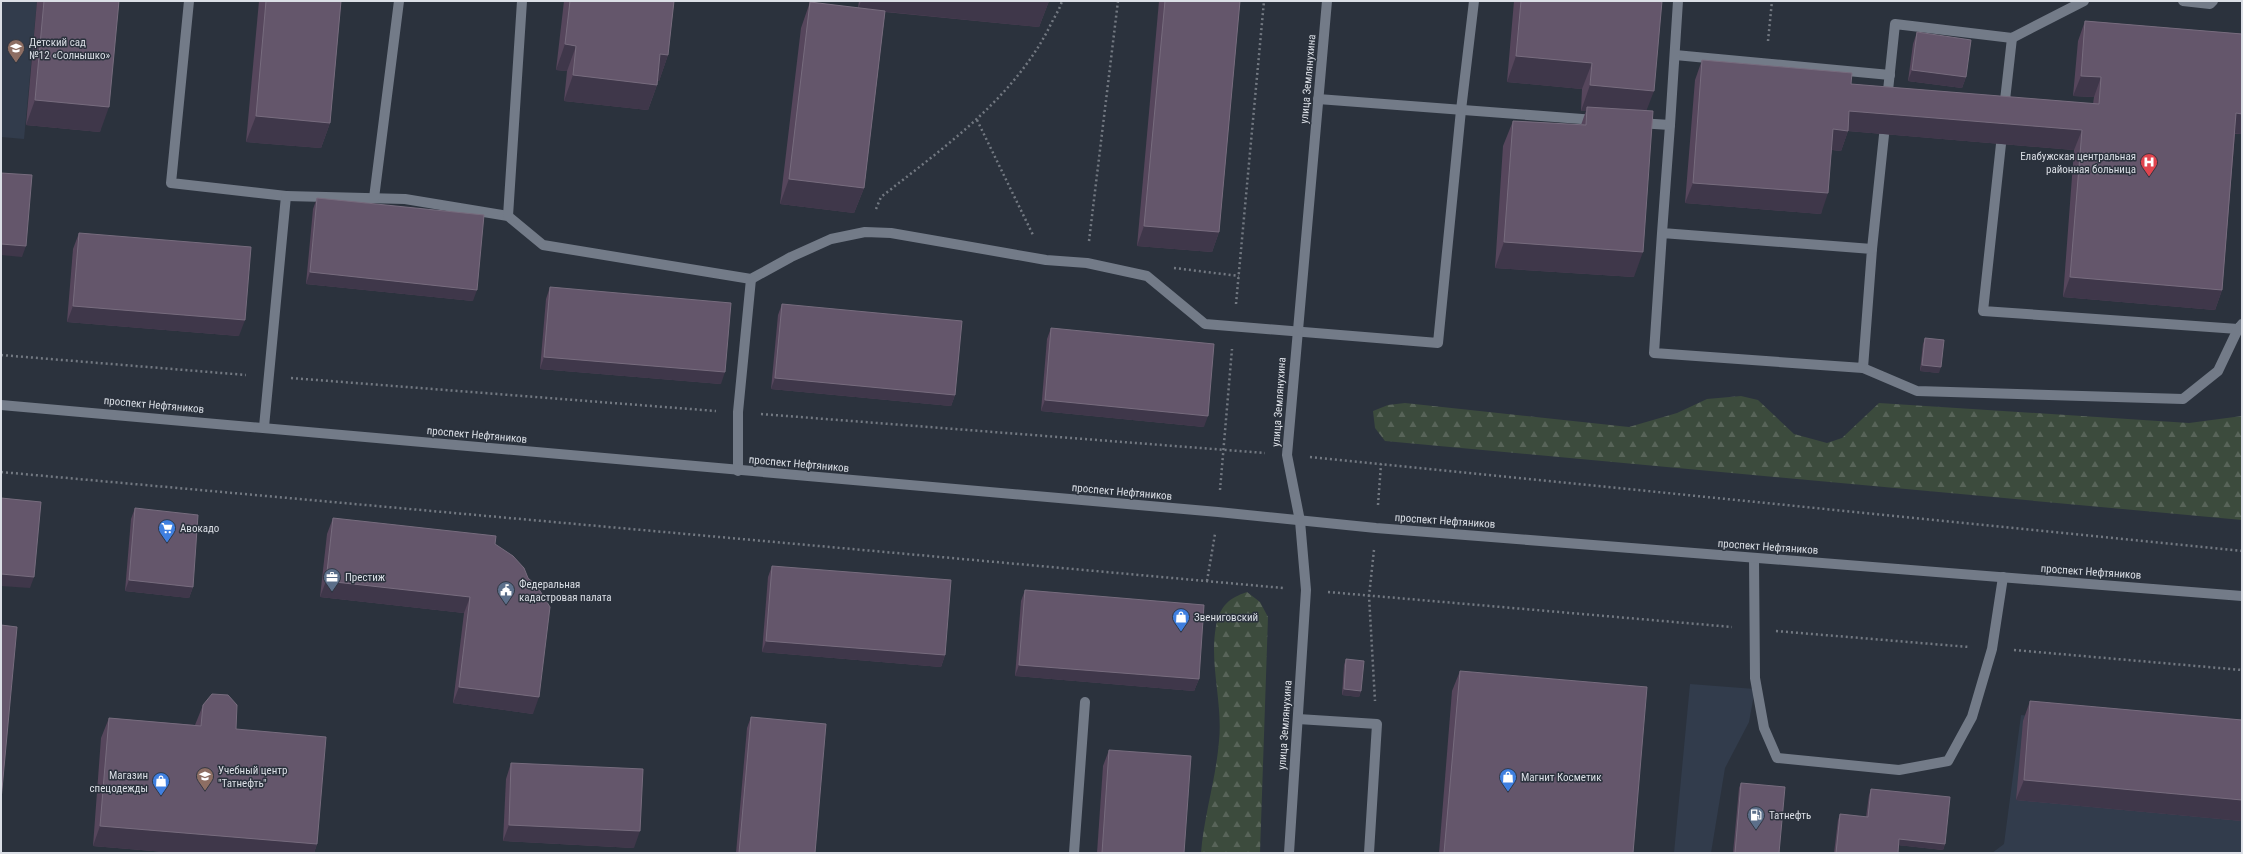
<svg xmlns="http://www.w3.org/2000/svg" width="2243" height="854" font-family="'Roboto Condensed',sans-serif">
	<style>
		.built { fill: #323c4c }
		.forest { fill: url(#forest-firs) }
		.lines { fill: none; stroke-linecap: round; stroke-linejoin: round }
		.path { stroke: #737982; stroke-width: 2.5; stroke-dasharray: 2 3; stroke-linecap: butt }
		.lane { stroke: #737b88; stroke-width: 10 }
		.street { stroke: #737b88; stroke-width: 10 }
		.secondary { stroke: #737b88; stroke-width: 10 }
		.wall { fill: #56465c }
		.shaded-wall { fill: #3f374a }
		.building { fill: #64566b; stroke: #776c7e }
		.labels { text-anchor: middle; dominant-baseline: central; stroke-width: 3; stroke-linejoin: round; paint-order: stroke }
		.poi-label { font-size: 11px; fill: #dbdfe6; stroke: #2b323d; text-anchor: start }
		.street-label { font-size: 11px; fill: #dbdfe6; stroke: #2b323d }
	</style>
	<defs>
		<pattern id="forest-firs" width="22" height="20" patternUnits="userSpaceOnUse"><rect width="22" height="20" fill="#3c4b3d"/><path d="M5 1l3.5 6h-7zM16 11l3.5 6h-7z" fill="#586459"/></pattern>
	</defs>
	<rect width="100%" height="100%" fill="#2b323d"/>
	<g class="built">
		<path d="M1 1H37L24 139 1 137Z"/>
		<path d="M1690 684 1755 689 1749 722 1725 768 1711 853H1674Z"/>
		<path d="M2021 715 2242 732V853H1992L2004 844Z"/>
	</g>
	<g class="forest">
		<path d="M1741 396 1758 400 1794 434 1827 443 1842 438 1879 403 2189 423 2242 416V520L1385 441 1375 428 1373 411 1388 405 1405 403 1629 427 1677 413 1707 399Z"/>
		<path d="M1247 592 1260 602 1268 617 1260 853H1201C1204 815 1216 779 1219 741 1223 703 1209 664 1216 626 1220 606 1229 598 1247 592Z"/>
	</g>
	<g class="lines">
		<g class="path">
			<path d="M1768 41 1772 1"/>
			<path d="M977 120 1033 235"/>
			<path d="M876 209 881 197C943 148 1012 100 1049 28 1053 19 1059 11 1062 1"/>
			<path d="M1089 241 1118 1"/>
			<path d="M1174 268 1239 276"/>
			<path d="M1236 304 1264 1"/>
			<path d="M1 355 246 375"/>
			<path d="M291 378 716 411"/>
			<path d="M761 414 1265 453"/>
			<path d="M1310 457 2242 551"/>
			<path d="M1 472 1283 588"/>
			<path d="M1220 490 1232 349"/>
			<path d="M1378 505 1381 464"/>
			<path d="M1374 550 1369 596 1375 701"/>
			<path d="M1207 581 1215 534"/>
			<path d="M1328 592 1732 627"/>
			<path d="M1776 631 1969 647"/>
			<path d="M2014 650 2242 670"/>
		</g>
		<g class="lane">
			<path d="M189 1 171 183 286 196 264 427"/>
			<path d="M2183 1 2210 4 2213 1"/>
			<path d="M1675 55 1890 75"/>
			<path d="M1318 99 1595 120"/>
			<path d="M1887 100 1895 24 2012 38 2084 1"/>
			<path d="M2004 109 2012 38"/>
			<path d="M1639 123 1670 125 1662 233 1872 249 1863 368 1654 353 1662 233"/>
			<path d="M1670 125 1678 1"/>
			<path d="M2001 144 1983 311 2238 329 2242 324"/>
			<path d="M286 196 405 199 508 216 543 245 751 279 791 257 831 239 865 232 891 233 1046 260 1087 263 1147 276 1205 324 1438 343 1461 110 1474 1"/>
			<path d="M374 198 399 1"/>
			<path d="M508 216 522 1"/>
			<path d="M1872 249 1884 135"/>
			<path d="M1863 368 1917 391 2183 399 2218 371 2238 329"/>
			<path d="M738 471V412L751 279"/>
			<path d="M1754 558 1755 678 1764 728 1777 758 1899 770 1948 761 1972 717 1992 649 2003 577"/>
			<path d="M1298 719 1377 724 1369 853"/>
			<path d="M1074 853 1085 702"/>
		</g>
		<path class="street" d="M1289 853 1306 590 1300 521 1287 455 1327 1"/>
		<path class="secondary" d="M1 405 1218 512 1376 528 2242 596"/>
	</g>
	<g class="wall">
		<path d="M37 1H119L100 132 26 125Z"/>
		<path d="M259 1H341L330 123 321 148 246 142Z"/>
		<path d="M564 1H674L668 55 659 81H657V85L648 110 564 101 567 71 556 70Z"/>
		<path d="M859 1H1049L1039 27 885 12 864 188 854 213 780 204 801 28 810 2 858 8Z"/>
		<path d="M1159 1H1240L1219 232 1212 252 1137 246Z"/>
		<path d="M1514 1H1662L1646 111 1634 277 1495 268 1503 146 1513 121 1581 125 1586 111H1581L1582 89 1507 82Z"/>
		<path d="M2085 21 2242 34V134H2235L2222 290 2215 310 2063 297 2074 150 1848 131 1841 151 1832 150 1821 214 1685 203 1695 80 1702 60 1851 84 2093 104 2094 97 2073 96 2078 41Z"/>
		<path d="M1917 32 1966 77 1962 88 1908 81 1913 44Z"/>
		<path d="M317 198 473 301 306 284 313 209Z"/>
		<path d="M79 233 239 336 67 322 73 249Z"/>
		<path d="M550 287 721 384 540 369 546 299Z"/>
		<path d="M782 304 955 395 951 406 771 389 778 315Z"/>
		<path d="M1051 328 1204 427 1041 411 1047 339Z"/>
		<path d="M1925 338 1939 373 1920 371 1923 344Z"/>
		<path d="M135 508 193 587 189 598 125 591 131 519Z"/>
		<path d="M333 518 495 544 533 714 453 703 464 613 320 597 327 534Z"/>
		<path d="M772 566 945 655 941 667 762 652 768 577Z"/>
		<path d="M1025 590 1199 679 1194 691 1015 676 1021 601Z"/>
		<path d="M1346 659 1361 691 1359 697 1342 695 1344 665Z"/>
		<path d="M1460 671 1633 853H1439L1452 691Z"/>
		<path d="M2030 701 2242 720V821L2016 800 2023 721Z"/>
		<path d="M203 705 236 729 317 844 314 853H177L93 846 101 738 109 718 195 725Z"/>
		<path d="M751 717 815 853H736L747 728Z"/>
		<path d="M1109 750 1184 853H1097L1103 766Z"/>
		<path d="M511 763 634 848 503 841 506 779Z"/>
		<path d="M1741 783 1779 853H1733L1739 788Z"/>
		<path d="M1871 789 1945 844 1943 850 1898 845V853H1834L1838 820 1840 814 1866 817 1869 795Z"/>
	</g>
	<g class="shaded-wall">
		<path d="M861 1H1049L1039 27 858 9Z"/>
		<path d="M565 44 576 46 567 71 556 70Z"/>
		<path d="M660 54 668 55 659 81 651 80Z"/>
		<path d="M1516 56 1592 63 1582 89 1507 82Z"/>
		<path d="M1912 70 1966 77 1962 88 1908 81Z"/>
		<path d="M573 75 657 85 648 110 564 101Z"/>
		<path d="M2081 76 2101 77 2094 97 2073 96Z"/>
		<path d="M1590 85 1654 91 1644 117 1587 107 1586 111H1581Z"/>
		<path d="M35 100 109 107 100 132 26 125Z"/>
		<path d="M1849 111 2082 130 2074 150 1848 131 1841 151 1826 149 1833 129Z"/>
		<path d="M2236 113 2242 114V134L2229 133Z"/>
		<path d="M256 116 330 123 321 148 246 142Z"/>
		<path d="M789 179 864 188 854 213 780 204Z"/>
		<path d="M1693 183 1828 193 1821 214 1685 203Z"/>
		<path d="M1144 226 1219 232 1212 252 1137 246Z"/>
		<path d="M1504 242 1643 252 1634 277 1495 268Z"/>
		<path d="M1 244 26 246 22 257 1 255Z"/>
		<path d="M310 272 477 290 473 301 306 284Z"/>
		<path d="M2070 277 2222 290 2215 310 2063 297Z"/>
		<path d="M73 306 245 320 239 336 67 322Z"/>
		<path d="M544 357 725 372 721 384 540 369Z"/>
		<path d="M1922 365 1941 367 1939 373 1920 371Z"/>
		<path d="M775 378 955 395 951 406 771 389Z"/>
		<path d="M1045 400 1208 416 1204 427 1041 411Z"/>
		<path d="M1 574 34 577 30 588 1 586Z"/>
		<path d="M129 580 193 587 189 598 125 591Z"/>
		<path d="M326 581 470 597 464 613 320 597Z"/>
		<path d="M766 641 945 655 941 667 762 652Z"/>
		<path d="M1019 665 1199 679 1194 691 1015 676Z"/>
		<path d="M459 687 539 697 533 714 453 703Z"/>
		<path d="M1344 689 1361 691 1359 697 1342 695Z"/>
		<path d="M2024 780 2242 800V821L2016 800Z"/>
		<path d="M509 825 640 831 634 848 503 841Z"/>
		<path d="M100 826 317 844 314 853H177L93 846Z"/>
		<path d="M1899 839 1945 844 1943 850 1897 845Z"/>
	</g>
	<g class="building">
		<path d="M44 1H119L109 107 35 100Z"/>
		<path d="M266 1H341L330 123 256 116Z"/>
		<path d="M570 1H674L668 55 660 54 657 85 573 75 576 46 565 44Z"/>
		<path d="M1165 1H1240L1219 232 1144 226Z"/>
		<path d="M1521 1H1662L1654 91 1590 85 1592 63 1516 56Z"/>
		<path d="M810 2 885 11 864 188 789 179Z"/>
		<path d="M2085 21 2242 34V114L2236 113 2222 290 2070 277 2082 130 1849 111 1848 131 1833 129 1828 193 1693 183 1702 60 1852 73 1851 84 2099 104 2101 77 2081 76Z"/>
		<path d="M1917 32 1971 40 1966 77 1912 70Z"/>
		<path d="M1587 107 1653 111 1643 252 1504 242 1513 121 1586 125Z"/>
		<path d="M1 173 32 175 26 246 1 244Z"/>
		<path d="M317 198 484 215 477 290 310 272Z"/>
		<path d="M79 233 251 247 245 320 73 306Z"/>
		<path d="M550 287 731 303 725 372 544 357Z"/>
		<path d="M782 304 962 321 955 395 775 378Z"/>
		<path d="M1051 328 1214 344 1208 416 1045 400Z"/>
		<path d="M1925 338 1944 340 1941 367 1922 365Z"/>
		<path d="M1 498 41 502 34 577 1 574Z"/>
		<path d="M135 508 198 515 193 587 129 580Z"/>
		<path d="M333 518 496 536 495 544 513 556 524 568 528 578 537 586 550 607 539 697 459 687 470 597 326 581Z"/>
		<path d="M772 566 951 580 945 655 766 641Z"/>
		<path d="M1025 590 1204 605 1199 679 1019 665Z"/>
		<path d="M1 625 17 627 1 800Z"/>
		<path d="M1346 659 1364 661 1361 691 1344 689Z"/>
		<path d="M1460 671 1647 687 1633 853H1444Z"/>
		<path d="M212 694 228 695 237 705 236 729 326 737 317 844 100 826 109 718 201 726 203 705Z"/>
		<path d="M2030 701 2242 720V800L2024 780Z"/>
		<path d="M751 717 826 724 815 853H739Z"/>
		<path d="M1109 750 1191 756 1184 853H1102Z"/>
		<path d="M511 763 643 769 640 831 509 825Z"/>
		<path d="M1741 783 1785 787 1779 853H1735Z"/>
		<path d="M1871 789 1950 797 1945 844 1899 839 1898 853H1836L1840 814 1868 817Z"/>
	</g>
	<defs>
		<g id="school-pin" transform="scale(0.9)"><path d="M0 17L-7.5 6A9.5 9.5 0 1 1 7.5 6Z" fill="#8d6e63" stroke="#2b323d"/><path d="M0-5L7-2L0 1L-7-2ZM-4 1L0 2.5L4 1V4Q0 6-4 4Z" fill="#fff"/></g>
		<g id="hospital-pin" transform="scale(0.9)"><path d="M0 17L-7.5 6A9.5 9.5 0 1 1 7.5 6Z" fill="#e0444e" stroke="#2b323d"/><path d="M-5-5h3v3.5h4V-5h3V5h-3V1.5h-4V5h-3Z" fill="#fff"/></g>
		<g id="supermarket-pin" transform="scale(0.9)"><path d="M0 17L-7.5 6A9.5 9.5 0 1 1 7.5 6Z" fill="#3f7fe0" stroke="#2b323d"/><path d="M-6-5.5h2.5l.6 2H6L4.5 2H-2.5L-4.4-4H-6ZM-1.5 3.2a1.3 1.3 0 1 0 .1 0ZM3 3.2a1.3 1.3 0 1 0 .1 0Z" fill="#fff"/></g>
		<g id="office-pin" transform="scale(0.9)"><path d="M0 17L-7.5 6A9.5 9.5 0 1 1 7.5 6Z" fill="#5c6f8a" stroke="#2b323d"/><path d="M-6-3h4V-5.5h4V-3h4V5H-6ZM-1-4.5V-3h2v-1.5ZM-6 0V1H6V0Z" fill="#fff"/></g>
		<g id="civic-pin" transform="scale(0.9)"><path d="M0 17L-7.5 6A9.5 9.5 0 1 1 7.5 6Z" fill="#5c6f8a" stroke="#2b323d"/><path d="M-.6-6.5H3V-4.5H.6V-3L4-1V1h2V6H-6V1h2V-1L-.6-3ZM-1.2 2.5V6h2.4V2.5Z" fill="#fff"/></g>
		<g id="shop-pin" transform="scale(0.9)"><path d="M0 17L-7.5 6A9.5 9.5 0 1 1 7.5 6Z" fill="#3f7fe0" stroke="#2b323d"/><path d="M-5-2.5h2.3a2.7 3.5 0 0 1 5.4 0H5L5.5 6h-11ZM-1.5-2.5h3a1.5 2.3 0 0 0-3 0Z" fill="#fff"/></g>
		<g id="fuel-pin" transform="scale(0.9)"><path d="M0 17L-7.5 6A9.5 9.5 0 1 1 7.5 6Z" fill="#5c6f8a" stroke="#2b323d"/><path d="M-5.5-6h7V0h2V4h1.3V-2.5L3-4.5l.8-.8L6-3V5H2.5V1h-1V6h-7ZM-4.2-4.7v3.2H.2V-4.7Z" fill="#fff"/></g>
	</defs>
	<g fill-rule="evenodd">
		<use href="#school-pin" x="16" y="48"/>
		<use href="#hospital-pin" x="2149" y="162"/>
		<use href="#supermarket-pin" x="167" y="528"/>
		<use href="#office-pin" x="332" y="577"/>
		<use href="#civic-pin" x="506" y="590"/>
		<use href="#shop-pin" x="1181" y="617"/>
		<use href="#school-pin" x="205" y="776"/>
		<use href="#shop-pin" x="1508" y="777"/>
		<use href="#shop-pin" x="161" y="781"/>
		<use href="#fuel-pin" x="1756" y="815"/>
	</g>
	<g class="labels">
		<g class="poi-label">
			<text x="29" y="42">Детский сад<tspan x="29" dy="13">№12 «Солнышко»</tspan></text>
			<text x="2136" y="156" text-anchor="end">Елабужская центральная<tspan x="2136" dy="13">районная больница</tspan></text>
			<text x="180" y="528">Авокадо</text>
			<text x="345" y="577">Престиж</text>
			<text x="519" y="584">Федеральная<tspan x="519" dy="13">кадастровая палата</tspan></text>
			<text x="1194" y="617">Звениговский</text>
			<text x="218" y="770">Учебный центр<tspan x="218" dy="13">"Татнефть"</tspan></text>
			<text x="148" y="775" text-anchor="end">Магазин<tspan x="148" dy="13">спецодежды</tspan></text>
			<text x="1521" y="777">Магнит Косметик</text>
			<text x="1769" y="815">Татнефть</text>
		</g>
		<g class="street-label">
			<text transform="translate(1308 79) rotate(-85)">улица Землянухина</text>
			<text transform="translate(1279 402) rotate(-86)">улица Землянухина</text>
			<text transform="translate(154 405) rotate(5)">проспект Нефтяников</text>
			<text transform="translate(477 435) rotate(5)">проспект Нефтяников</text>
			<text transform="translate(799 464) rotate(5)">проспект Нефтяников</text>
			<text transform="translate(1122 492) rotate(5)">проспект Нефтяников</text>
			<text transform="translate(1445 521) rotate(4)">проспект Нефтяников</text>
			<text transform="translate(1768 547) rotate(4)">проспект Нефтяников</text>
			<text transform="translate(2091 572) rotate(4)">проспект Нефтяников</text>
			<text transform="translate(1285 725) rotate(-86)">улица Землянухина</text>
		</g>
	</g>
	<rect width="2243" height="854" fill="none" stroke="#dbdfe6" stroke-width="4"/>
</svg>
